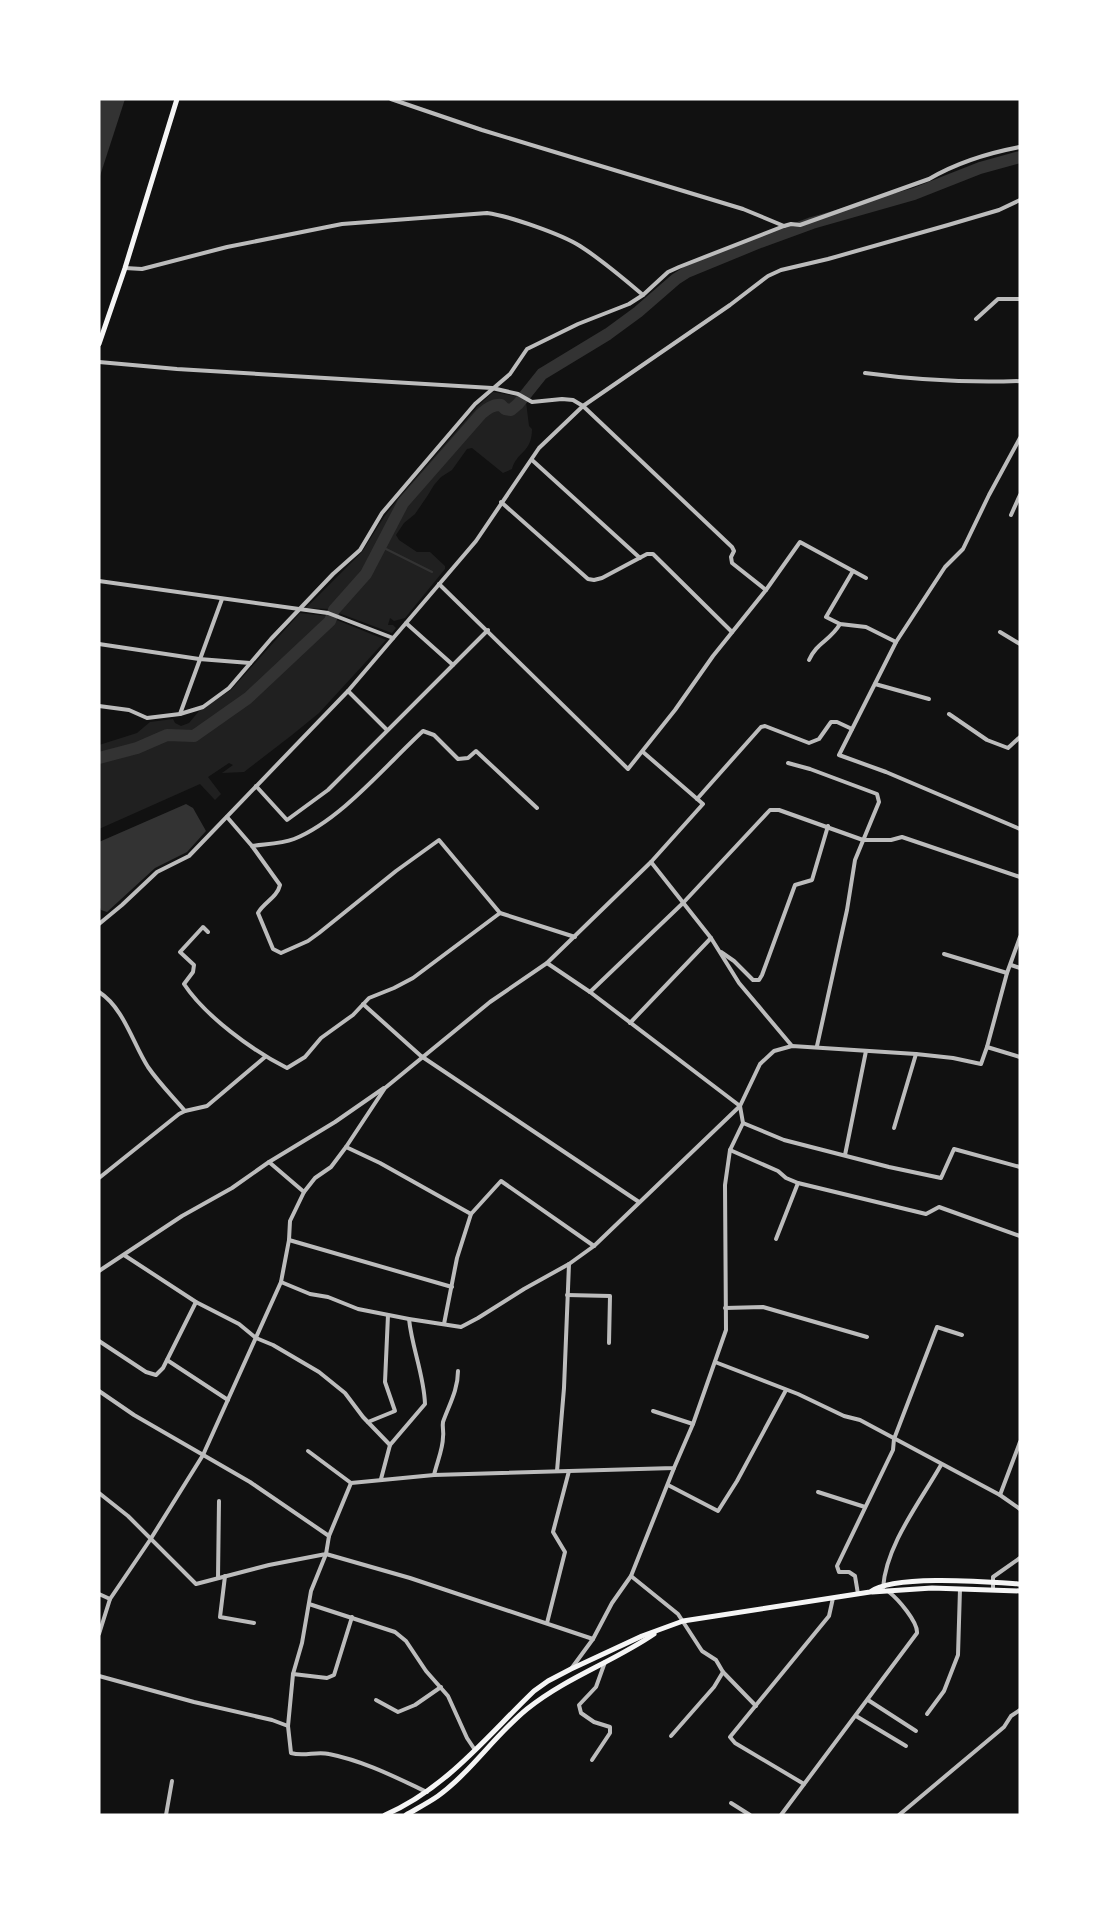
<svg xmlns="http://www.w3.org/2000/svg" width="1119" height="1914" font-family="Rubik,sans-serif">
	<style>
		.green { fill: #202020 }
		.water { fill: #333 }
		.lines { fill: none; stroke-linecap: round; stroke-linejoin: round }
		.stream { stroke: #333; stroke-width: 2 }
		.river { stroke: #333; stroke-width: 12 }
		.minor { stroke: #bcbcbc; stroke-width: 4 }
		.secondary { stroke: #f5f5f5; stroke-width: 5 }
	</style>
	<rect width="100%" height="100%" fill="#111"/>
	<g class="green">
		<path d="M493 392 515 396 526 402 529 426 532 429C532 453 517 451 512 469L503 473 472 448 467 449 452 470 441 477 434 485 428 495 415 514 404 523 396 535 399 540 417 552H430L445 566V569L405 618 394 621 390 618 388 625H393L396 628 392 633 328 609 306 608 362 552 384 517 401 495 477 407Z"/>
		<path d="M300 613 327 616 386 640 319 713 292 735 244 772 222 773 233 765 229 763 208 777 221 794 215 800 200 784 99 829V745L137 733 150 722 173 719 175 723 181 726 189 723 199 711 231 690Z"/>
	</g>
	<g class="water">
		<path d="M99 99H125L99 179Z"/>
		<path d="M186 804 193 808 206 831 187 852 155 868 107 912 101 910 99 905V842Z"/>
	</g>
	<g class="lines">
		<path class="stream" d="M380 546 432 572"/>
		<path class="river" d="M99 758 137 748 167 735 194 736 248 698 330 621 334 610 366 574 403 503 481 414C487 409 493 404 501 405L505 409 511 410 518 404 542 374 608 334 638 312 676 279 687 272 760 242 812 223 914 194 980 168 1020 157"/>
		<g class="minor">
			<path d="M784 226 791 224 800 225 929 179C958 162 988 153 1020 147"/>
			<path d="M125 268 142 269 227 247 342 224 487 213C509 216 561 234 580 246 602 260 623 278 643 295"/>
			<path d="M976 319 998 299H1020"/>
			<path d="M99 362 177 369 492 388 518 394 532 402 562 399 573 400 583 406 732 547 734 551 731 557 732 563 766 590"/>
			<path d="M865 373C917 380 968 383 1020 381"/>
			<path d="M532 460 640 558"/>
			<path d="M501 502 588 579 594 580 602 578 647 554H653L732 632"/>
			<path d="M1011 515 1020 495"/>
			<path d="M853 571 826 617 840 624 866 627 896 642 945 567 963 549 989 495 1020 438"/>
			<path d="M99 581 328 613 393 638"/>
			<path d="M439 584 628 769 675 710 713 656 766 590 800 542 866 578"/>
			<path d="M406 623 453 665"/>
			<path d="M1000 632 1020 644"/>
			<path d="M896 642 839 755 886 772 1020 829"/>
			<path d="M99 644 199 659 250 663"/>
			<path d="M809 660C817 642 830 641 840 624"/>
			<path d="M875 684 929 699"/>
			<path d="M348 691 387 730"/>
			<path d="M99 706 129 710 147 718 180 714 203 707 229 688 271 639 333 574 360 550 382 513 475 404 510 374 527 349 578 324 629 304 643 295 668 272 679 267 784 226 743 209 482 130 391 99"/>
			<path d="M180 714 222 599"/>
			<path d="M949 714 987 740 1008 748 1020 737"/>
			<path d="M788 763 810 769 877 794 879 802 855 860 847 910 817 1046"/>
			<path d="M256 786 287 820 328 790 488 630"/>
			<path d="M697 799 761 727 765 726 809 743 819 739 831 722H837L852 729"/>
			<path d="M227 817 252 846C265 844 281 844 294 839 341 820 385 766 423 731L434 735 458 759 468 758 476 751 537 808"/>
			<path d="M252 846 280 885C277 898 264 902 258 913L273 949 281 953 308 941 319 933 396 871 439 840 500 913 575 937"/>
			<path d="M651 862 711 938 739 983 792 1046"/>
			<path d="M99 924 122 905 157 872 189 856 348 691 476 541 539 448 583 406 730 305 768 276 781 270 828 259 948 225 999 210 1020 200"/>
			<path d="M208 932 203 927 180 952 194 965 193 972 184 984C205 1016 253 1051 287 1068L305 1057 321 1038 353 1015 369 998 394 988 413 978 500 913"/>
			<path d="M721 952 734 961 753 980H759L762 975 795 885 812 880 828 826"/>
			<path d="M944 954 1007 973"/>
			<path d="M1011 965 1020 968"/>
			<path d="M99 992C124 1008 133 1044 148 1067 159 1083 173 1097 185 1111L207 1106 265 1057"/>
			<path d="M590 992 683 903 770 810H779L863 840H891L902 837 1020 877"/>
			<path d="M363 1004 421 1056 639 1202"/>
			<path d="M630 1023 711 938"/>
			<path d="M987 1047 1007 973 1020 937"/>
			<path d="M1020 1057 987 1047 981 1064 953 1058 916 1054 792 1046 774 1051 760 1064 740 1106 743 1123 784 1140 889 1167 941 1178 954 1149 1020 1167"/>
			<path d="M894 1128 916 1054"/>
			<path d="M346 1147 380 1163 471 1214 501 1181 594 1246"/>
			<path d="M730 1150 778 1171 786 1178 798 1183 926 1214 939 1207 1020 1236"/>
			<path d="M845 1155 866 1051"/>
			<path d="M269 1162 304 1192"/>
			<path d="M99 1178 179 1114 185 1111"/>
			<path d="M776 1239 798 1183"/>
			<path d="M289 1240 452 1287"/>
			<path d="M124 1255 196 1302 239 1324 256 1338 273 1345 319 1372 345 1393 363 1417 390 1445"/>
			<path d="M99 1271 182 1216 232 1188 269 1162 335 1122 384 1088"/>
			<path d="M281 1282 310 1294 328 1297 358 1309 409 1319 461 1327 478 1318 524 1289 569 1264 594 1246 740 1106 590 992 547 963"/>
			<path d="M567 1295 610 1296 609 1343"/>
			<path d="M725 1308 763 1307 867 1337"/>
			<path d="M444 1324 457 1258 471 1214"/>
			<path d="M99 1341 146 1372 156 1375 163 1368 196 1302"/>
			<path d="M167 1360 228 1400"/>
			<path d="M715 1362 798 1394 844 1416 860 1420 1000 1495 1020 1509"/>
			<path d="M99 1391 134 1415 250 1482 329 1536"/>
			<path d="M653 1411 693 1424"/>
			<path d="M368 1422 395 1411 385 1382 388 1315"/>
			<path d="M308 1451 351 1483"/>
			<path d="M557 1471 564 1388 569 1264"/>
			<path d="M434 1475C437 1462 443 1449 443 1437 444 1432 442 1427 443 1422 449 1405 458 1390 458 1371"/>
			<path d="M381 1479 390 1445 425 1404C424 1375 412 1348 409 1319"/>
			<path d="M668 1485 718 1511 737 1481 786 1390"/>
			<path d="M818 1492 865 1507"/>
			<path d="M99 1493 128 1516 196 1584 269 1565 326 1554 329 1536 351 1483 434 1475 674 1468 693 1424 726 1330 725 1185 730 1150 743 1123"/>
			<path d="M1000 1495 1020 1442"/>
			<path d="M225 1576 220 1617 254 1623"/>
			<path d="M631 1576 678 1614 702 1651 716 1660 723 1672 714 1687 671 1736"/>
			<path d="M218 1578 219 1501"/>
			<path d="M883 1588C886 1545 920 1502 941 1465"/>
			<path d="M993 1589V1577L1020 1558"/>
			<path d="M99 1594 110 1599"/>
			<path d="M858 1594 855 1576 849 1572H839L837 1566 893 1450 894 1439 937 1327 962 1335"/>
			<path d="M309 1604 395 1632 406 1641 426 1671 448 1696 467 1738 475 1750"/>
			<path d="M547 1623 565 1552 553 1532 569 1471"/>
			<path d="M99 1634 110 1599 150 1540 203 1455 281 1282 289 1240 290 1221 304 1192 315 1178 331 1167 346 1147 385 1088 490 1002 547 963 651 862 703 804 643 752"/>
			<path d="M571 1669 593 1639 612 1603 631 1576 674 1468"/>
			<path d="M723 1672 756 1706"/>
			<path d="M293 1674 327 1678 334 1675 352 1617"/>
			<path d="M99 1676 194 1702 272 1720 288 1726 291 1753C304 1757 316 1751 329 1754 364 1761 395 1777 427 1792"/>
			<path d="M376 1700 398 1712 415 1705 441 1687"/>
			<path d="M868 1700 916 1731"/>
			<path d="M927 1714 944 1691 958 1655 960 1589"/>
			<path d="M856 1716 906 1746"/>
			<path d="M288 1726 293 1674 302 1643 311 1591 326 1554 410 1578 593 1639"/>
			<path d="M592 1760 610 1733V1727L594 1722 581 1713 579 1705 596 1687 605 1662"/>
			<path d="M804 1784 735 1743 730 1737 829 1616 833 1598"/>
			<path d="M731 1803 750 1815"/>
			<path d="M166 1815 172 1781"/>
			<path d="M781 1815 917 1633C918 1622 898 1599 889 1592"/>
			<path d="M899 1815 1004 1727 1011 1716 1020 1710"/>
		</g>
		<g class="secondary">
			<path d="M99 344 125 268 177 99"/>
			<path d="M872 1592 932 1588 1020 1591"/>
			<path d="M385 1815C447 1788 487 1736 534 1691L548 1681 571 1669 642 1636 683 1621 870 1592C894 1574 989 1582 1020 1584"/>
			<path d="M406 1815C416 1809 428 1803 438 1796 471 1772 495 1735 527 1709 567 1677 613 1662 654 1634"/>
		</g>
	</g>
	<rect width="1119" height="1914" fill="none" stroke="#ffffff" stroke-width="201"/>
</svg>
